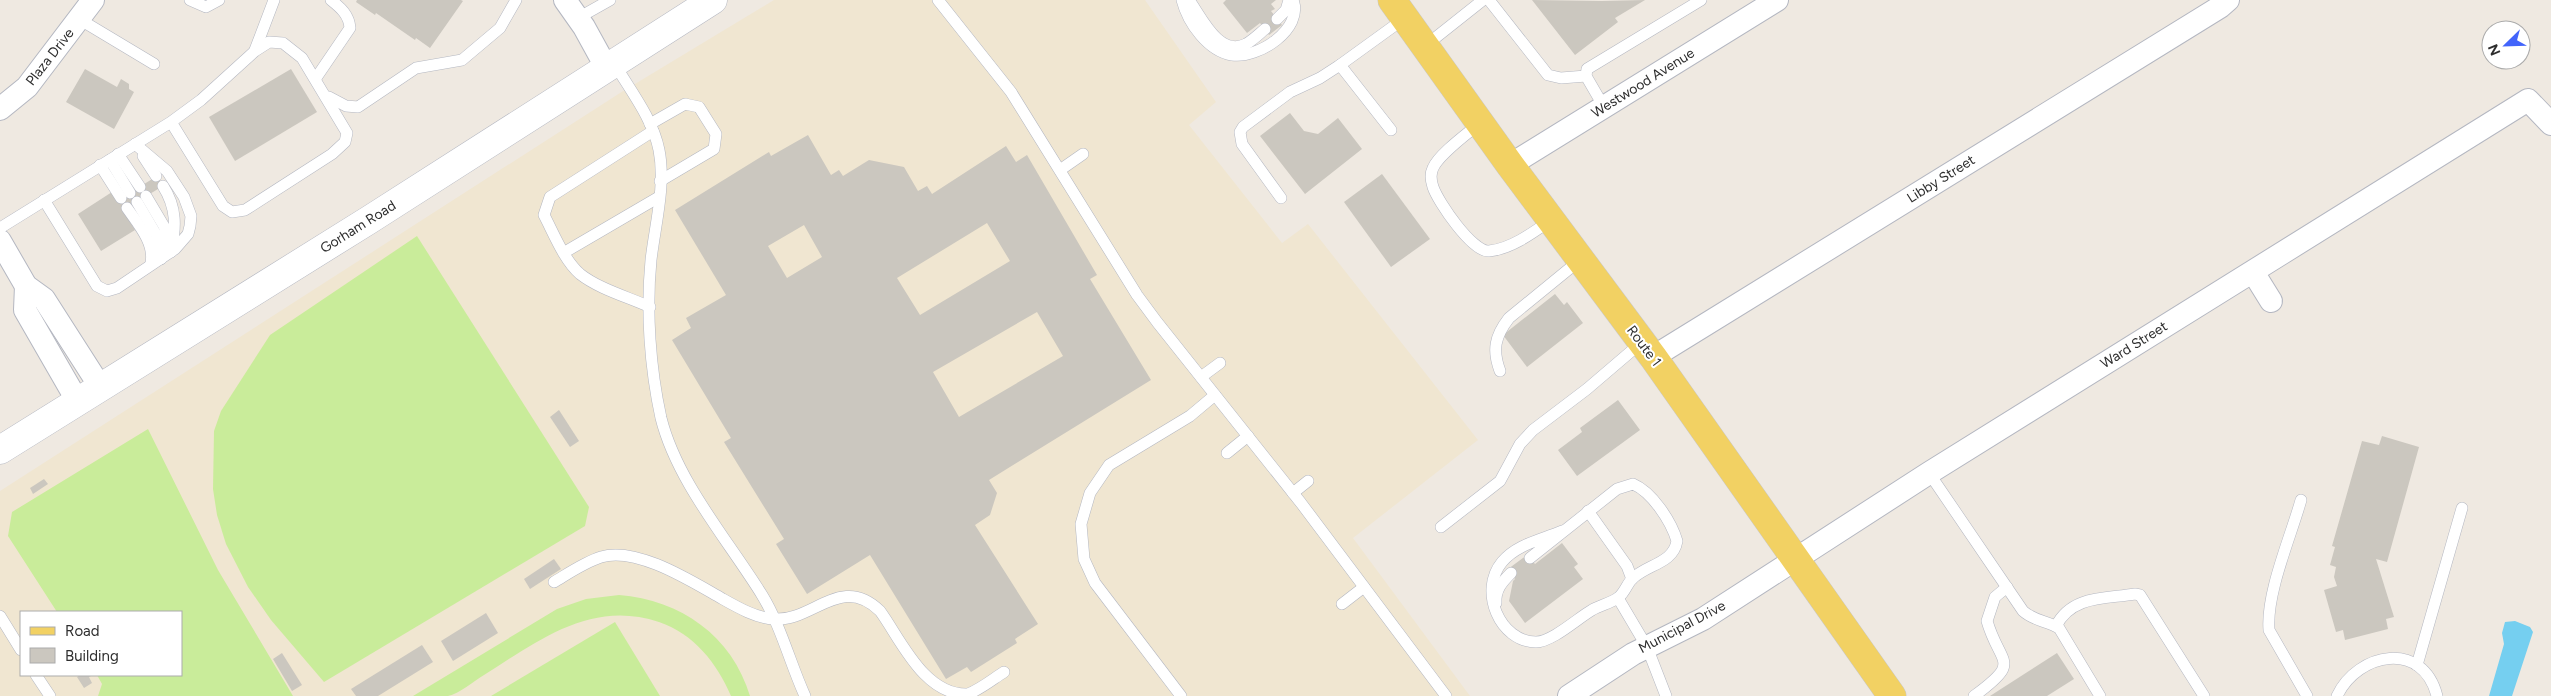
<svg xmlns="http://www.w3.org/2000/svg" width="2551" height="696" font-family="Figtree,sans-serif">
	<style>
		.education { fill: #f0e6d1; fill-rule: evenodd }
		.pitch { fill: #c9ec9a }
		.water { fill: #75cff0 }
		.building { fill: #cbc7bf; fill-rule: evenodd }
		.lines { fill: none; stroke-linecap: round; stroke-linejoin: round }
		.service-casing { stroke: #b4b7c1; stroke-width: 12 }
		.minor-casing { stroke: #b4b7c1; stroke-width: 24 }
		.secondary-casing { stroke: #b4b7c1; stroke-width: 29 }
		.primary-casing { stroke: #c9c9c9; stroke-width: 29 }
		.service { stroke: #fff; stroke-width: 11 }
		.minor { stroke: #fff; stroke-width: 22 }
		.secondary { stroke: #fff; stroke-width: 28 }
		.primary { stroke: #f2d163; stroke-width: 28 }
		.labels { text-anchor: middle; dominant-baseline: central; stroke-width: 4; stroke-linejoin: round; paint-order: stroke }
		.street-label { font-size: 14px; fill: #2e2e2e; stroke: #fff }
	</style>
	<rect width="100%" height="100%" fill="#efe9e1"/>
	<path class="education" d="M774 0H1145L1216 102 1189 125 1282 243 1308 224 1478 440 1353 538 1470 696H0V491L620 93ZM21 612H181V675H21Z"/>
	<g class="pitch">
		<path d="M417 236 589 507 585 526 324 682 271 620 248 587 226 544 217 515 213 489 214 431 221 411 270 335Z"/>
		<path d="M148 429 218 570 293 696H98L102 684 97 675H181V612H57L8 536 12 512Z"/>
		<path d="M619 595C681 600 732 636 750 696H731C717 663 694 634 659 622 591 599 538 641 484 675 474 681 459 694 448 696 437 696 424 696 413 696L557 609 586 599Z"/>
		<path d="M615 622 660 696H491Z"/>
	</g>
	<path class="water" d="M2515 621 2530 627 2533 632 2512 696H2489L2504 644 2502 633 2505 622Z"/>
	<g class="building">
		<path d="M357 0H461L463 1 430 48 416 38 415 40 376 13 375 15 356 2Z"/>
		<path d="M1226 0H1276L1271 4 1275 9 1271 11 1282 25 1269 35 1260 23 1247 33 1223 3Z"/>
		<path d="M1532 0 1602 1 1645 0 1615 18 1618 22 1575 55Z"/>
		<path d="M85 69 117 87 121 79 129 84V89L134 92 114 129 66 102Z"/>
		<path d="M291 69 317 112 235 161 209 117Z"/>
		<path d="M1290 113 1304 131 1318 134 1338 118 1362 149 1305 194 1260 136Z"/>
		<path d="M808 135 831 175 839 170 843 176 869 160 904 167 918 191 927 186 932 194 1006 146 1016 162 1027 155 1097 275 1090 279 1151 380 989 480 997 493 990 515 975 525 1038 624 1015 639 1017 643 971 672 967 667 946 679 870 555 807 594 776 544 784 539 724 442 731 438 672 340 691 328 686 318 726 295 675 210 769 152 771 156ZM987 223 1010 261 920 315 897 278ZM804 225 822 257 787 278 768 246ZM1037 312 1063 356 959 417 933 372Z"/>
		<path d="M1382 174 1430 239 1391 267 1344 202Z"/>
		<path d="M157 176 163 186 123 210 135 230 101 251 78 214 112 192 117 201Z"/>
		<path d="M1555 294 1564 305 1567 302 1583 323 1527 367 1503 335Z"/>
		<path d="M1618 400 1640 430 1577 476 1558 450 1582 432 1580 428Z"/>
		<path d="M559 410 579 441 570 447 550 417Z"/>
		<path d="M2382 436 2419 447 2387 562 2376 559 2394 617 2386 619 2388 629 2345 640 2343 630 2336 632 2324 590 2337 586 2334 577 2336 567 2330 565 2335 547 2332 546 2362 441 2379 445Z"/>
		<path d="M44 479 48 484 33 494 30 488Z"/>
		<path d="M1562 543 1578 564 1574 567 1583 579 1525 623 1509 601 1513 581 1515 579 1508 569 1527 555 1535 564Z"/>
		<path d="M554 559 561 569 530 589 524 579Z"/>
		<path d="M486 613 498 633 453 661 441 641Z"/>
		<path d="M422 645 433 662 378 696H356L351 689Z"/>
		<path d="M282 653 302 685 292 691 273 659Z"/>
		<path d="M2057 653 2074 679 2047 696H1990Z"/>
		<path d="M80 675H93L89 677 92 683 84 688 77 677Z"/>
	</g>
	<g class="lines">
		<g class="service-casing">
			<g id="service">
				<path d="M190 0 206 7 219 0"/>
				<path d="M938 0 1011 92 1137 295 1157 322 1301 503 1446 696"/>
				<path d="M1182 0C1188 23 1208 51 1232 55 1258 59 1304 29 1293 0"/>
				<path d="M1189 0C1201 16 1219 58 1246 44 1253 40 1259 34 1265 29"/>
				<path d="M1489 0 1548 75 1561 78 1586 76"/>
				<path d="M578 18 610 0"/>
				<path d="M79 19 154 64"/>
				<path d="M1277 19 1286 10 1289 0"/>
				<path d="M1425 46 1483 0"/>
				<path d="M255 50 274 0"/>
				<path d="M614 63C630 90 653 119 659 150 666 185 655 225 651 260 646 311 650 368 661 418 677 482 728 540 762 595 781 626 790 663 805 696"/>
				<path d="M1340 65 1405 18"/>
				<path d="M316 78 350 28C349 15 341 8 331 0"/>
				<path d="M329 97 346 106 358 107 416 68 462 60 500 28 516 0"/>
				<path d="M1604 107 1586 76 1587 69 1701 0"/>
				<path d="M1480 123C1467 134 1439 154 1433 168 1430 174 1431 181 1433 187 1438 202 1473 253 1489 251 1511 249 1534 232 1551 220"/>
				<path d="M650 124 685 104 699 107 716 134 714 149 660 181"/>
				<path d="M118 154 140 187"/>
				<path d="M143 156 156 176"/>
				<path d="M110 160 130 193"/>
				<path d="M100 165 121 198"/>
				<path d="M1060 170 1083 154"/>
				<path d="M163 186C177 208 176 227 171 252"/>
				<path d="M146 196 165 228 161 259"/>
				<path d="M1281 198 1242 144 1240 132 1243 127 1290 92 1320 78 1340 65 1391 130"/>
				<path d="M44 200 97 286 107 291 117 288 175 249 188 234 190 226 191 216 184 197 167 171 135 144"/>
				<path d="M137 202 157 236 158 253"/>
				<path d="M127 208C138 224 155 243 151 263"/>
				<path d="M0 228 171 122 201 100 255 51 269 42 283 43 302 58 347 133 345 142 332 154 245 210 232 212 223 206 171 122"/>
				<path d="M565 252 659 197"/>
				<path d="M650 307C628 297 599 289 580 274 564 260 554 234 544 215L550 197 653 131"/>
				<path d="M1500 371C1492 350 1495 336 1509 318L1580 260"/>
				<path d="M1201 377 1220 363"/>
				<path d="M1227 453 1248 436"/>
				<path d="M1929 473 2023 611C2034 621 2047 621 2059 628L2100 696"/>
				<path d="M1293 493 1308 481"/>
				<path d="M2301 500C2291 536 2266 593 2269 630L2307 696"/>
				<path d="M1588 511 1627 566 1632 579"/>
				<path d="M1441 527 1500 481 1520 444 1533 430 1587 389 1642 342"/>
				<path d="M1530 558 1617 489 1633 484C1652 492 1671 521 1677 541 1673 564 1647 564 1632 579 1627 584 1625 592 1619 597 1612 603 1600 605 1592 610 1578 618 1552 642 1536 642 1500 642 1478 591 1502 562 1517 544 1541 540 1562 531"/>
				<path d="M554 582C569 573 585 562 601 557 636 546 691 581 721 598 737 607 756 618 774 619 813 622 841 573 880 611 900 638 924 696 968 694 981 689 993 679 1004 672"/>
				<path d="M1618 598 1647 647 1666 696"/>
				<path d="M1496 603C1495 590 1502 582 1511 573"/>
				<path d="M1342 604 1364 587"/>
				<path d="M0 616 21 650"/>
				<path d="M2056 626C2072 595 2105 599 2135 594L2140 595 2204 696"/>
				<path d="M2417 665 2462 508"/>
				<path d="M36 675 50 696"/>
				<path d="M1181 696 1095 583 1084 559 1081 524 1090 493 1109 465 1190 416 1215 395"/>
				<path d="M1974 696C2023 660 2000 666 1987 621L1995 597 2007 587"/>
				<path d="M2337 696C2358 652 2423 640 2437 696"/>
			</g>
		</g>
		<g class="minor-casing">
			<g id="minor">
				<path d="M565 0 584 27 606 67"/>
				<path d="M0 109 27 87 93 0"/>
				<path d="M1510 165 1777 0"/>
				<path d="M0 241 26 286 44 299 101 388"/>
				<path d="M2253 272 2271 301"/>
				<path d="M26 286 25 310 78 402"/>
				<path d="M1653 357 2220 7 2228 0"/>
				<path d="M1569 696 1633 654 1703 619 1929 473 2528 100 2551 124"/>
			</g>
		</g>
		<g class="secondary-casing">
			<path id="secondary" d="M0 450 369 220 713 0"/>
		</g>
		<g class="primary-casing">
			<path id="primary" d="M1392 0 1510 165 1653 357 1892 696"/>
		</g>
		<use href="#service" class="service"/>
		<use href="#minor" class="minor"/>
		<use href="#secondary" class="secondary"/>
		<use href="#primary" class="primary"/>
	</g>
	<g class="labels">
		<g class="street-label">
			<text transform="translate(50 57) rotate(-52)">Plaza Drive</text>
			<text transform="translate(1643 83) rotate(-32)">Westwood Avenue</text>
			<text transform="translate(1941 179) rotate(-32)">Libby Street</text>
			<text transform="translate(358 227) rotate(-32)">Gorham Road</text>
			<text transform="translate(2134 345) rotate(-32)">Ward Street</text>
			<text transform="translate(1644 346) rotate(53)">Route 1</text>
			<text transform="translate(1682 627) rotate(-28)">Municipal Drive</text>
		</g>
	</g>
	<rect x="20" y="611" width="162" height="65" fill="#ffffff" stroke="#ababab"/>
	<rect x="30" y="627" width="25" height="8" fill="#f2d163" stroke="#ababab"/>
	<text x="65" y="636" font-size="15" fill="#2e2e2e">Road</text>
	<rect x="30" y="648" width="25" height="15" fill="#cbc7bf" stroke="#ababab"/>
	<text x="65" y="661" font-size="15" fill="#2e2e2e">Building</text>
	<g transform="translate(2506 45) rotate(247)"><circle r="24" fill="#ffffff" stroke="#ababab"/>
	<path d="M0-4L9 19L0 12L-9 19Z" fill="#4264fb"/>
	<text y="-8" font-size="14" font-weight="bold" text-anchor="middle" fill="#2e2e2e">N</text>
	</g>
</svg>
